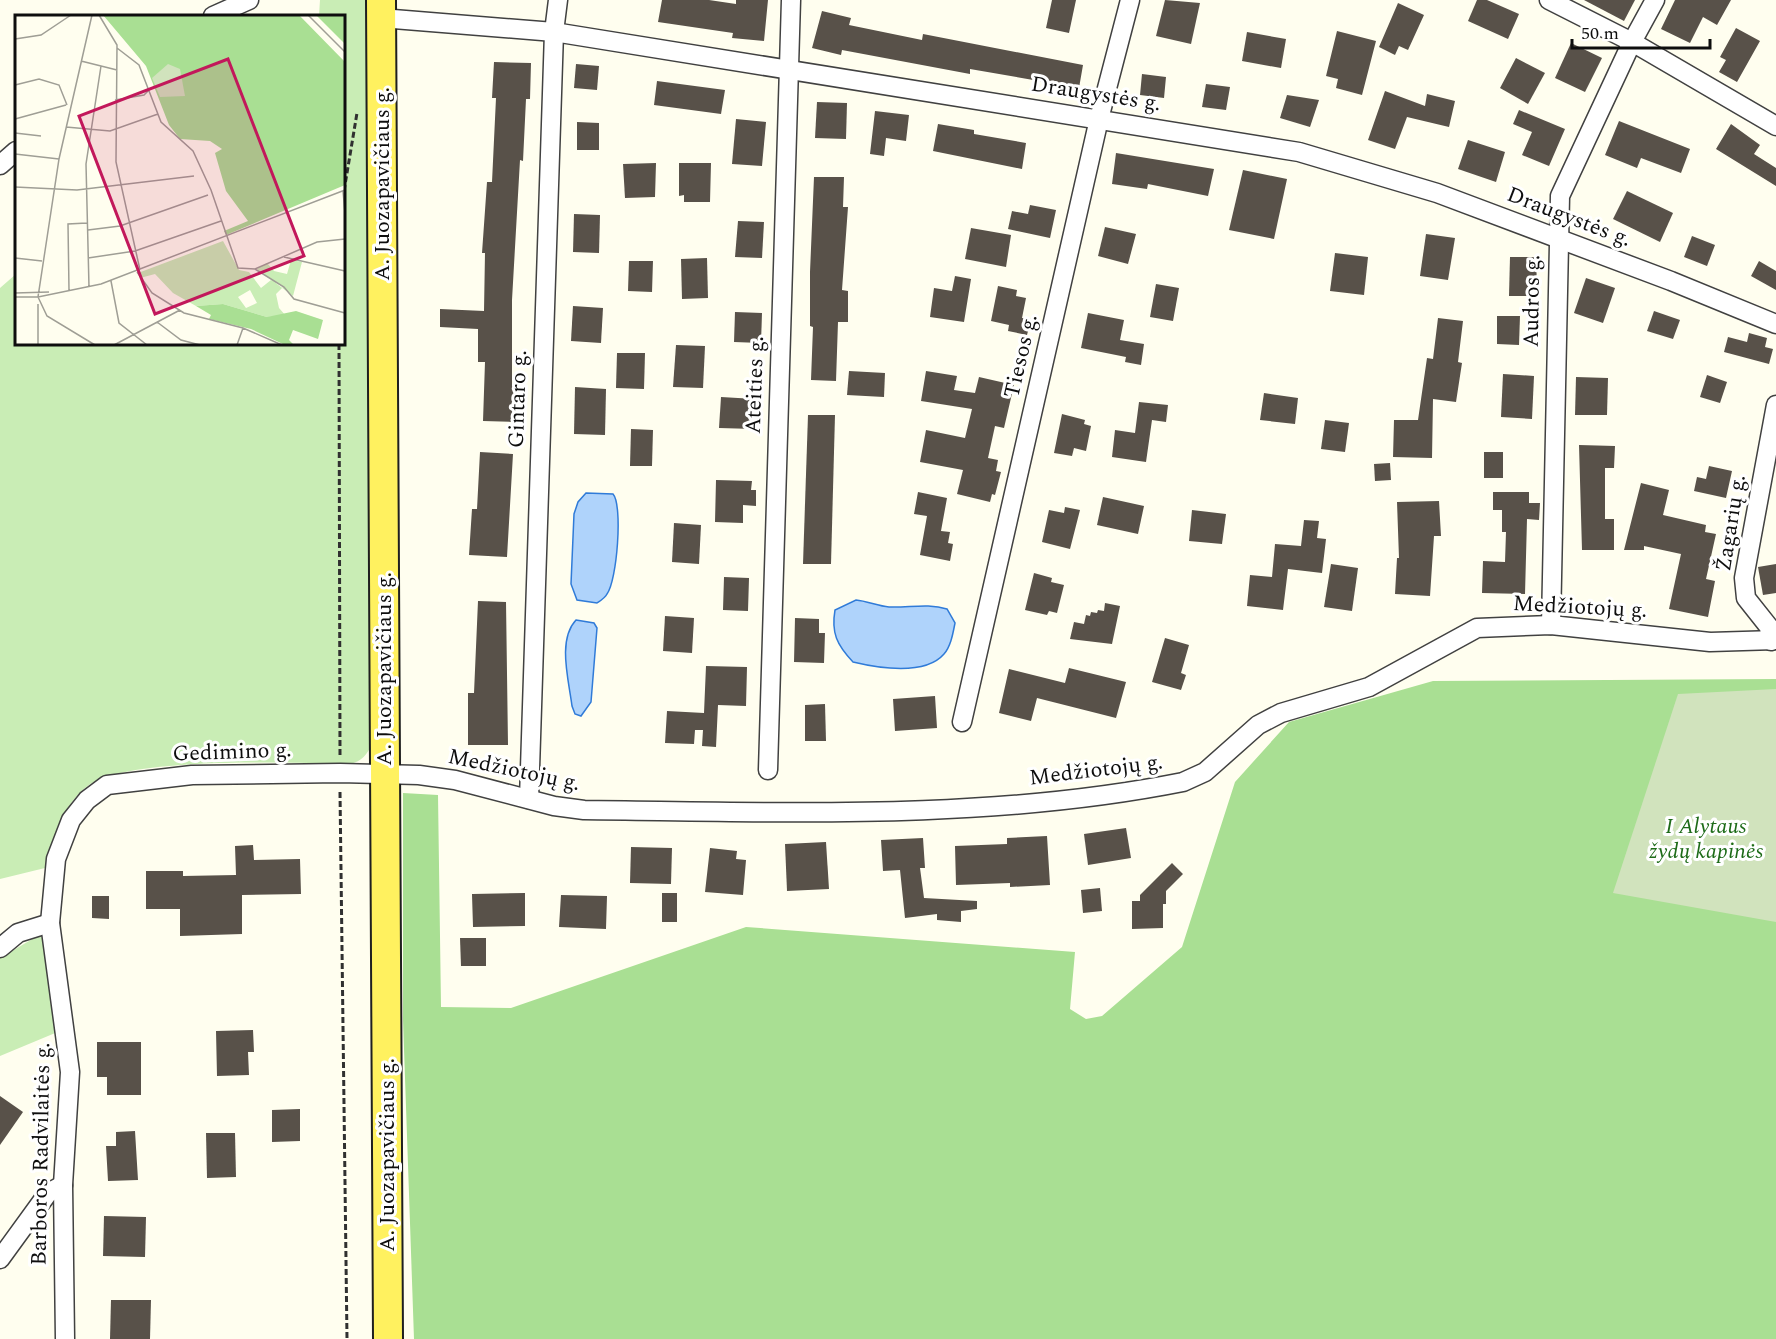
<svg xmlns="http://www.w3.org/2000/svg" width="1776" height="1339" font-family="Spectral,serif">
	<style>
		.green { fill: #c9edb5 }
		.forest { fill: #a9df93 }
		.cemetery { fill: #d1e3bd }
		.water { fill: #afd3fb; stroke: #307bd8; stroke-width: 1.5 }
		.building { fill: #585149 }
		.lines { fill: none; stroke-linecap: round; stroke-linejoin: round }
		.minor-casing { stroke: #414141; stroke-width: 21 }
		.primary-casing { stroke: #1f1f1f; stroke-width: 32 }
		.path { stroke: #303030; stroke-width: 3; stroke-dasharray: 6 3; stroke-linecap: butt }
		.minor { stroke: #fff; stroke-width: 18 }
		.primary { stroke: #fff15f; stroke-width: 28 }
		.labels { text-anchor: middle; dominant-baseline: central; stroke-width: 6; stroke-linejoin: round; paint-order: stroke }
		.street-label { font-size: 22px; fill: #0e0e0e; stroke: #fff }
		.park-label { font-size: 22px; font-style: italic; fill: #1d6b18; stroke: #fff }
		.inset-road { fill: none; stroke: #9f9e95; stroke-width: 1.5 }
		.view { fill: #c2185b; fill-opacity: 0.15; stroke: #c2185b; stroke-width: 3 }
		.inset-edge { fill: none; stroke: #0e0e0e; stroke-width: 3 }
	</style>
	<rect width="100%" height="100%" fill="#fffeef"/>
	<g class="green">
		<path d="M320 0H366L372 744C367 755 362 761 350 764 296 763 123 755 85 788 61 808 55 838 45 868L0 879V288L16 274V344H344V16H319Z"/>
		<path d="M41 934 60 1031 0 1056V958Z"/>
	</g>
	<path class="forest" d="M1776 679V1339H414L403 1020V793L438 795 441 1007 511 1008 746 927 1075 952 1070 1009 1086 1019 1102 1016 1182 947 1235 782 1289 722 1433 681Z"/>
	<path class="cemetery" d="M1776 689V922L1613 893 1678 694Z"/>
	<g class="water">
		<path d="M586 493 613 494C623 505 617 581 607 594 605 598 600 601 597 603L577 600 571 584 574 514 578 502Z"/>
		<path d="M856 600C867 601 878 606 889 607 908 608 928 603 947 609L955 623C953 633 951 646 944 654 925 676 878 668 853 662 837 645 831 633 835 610Z"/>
		<path d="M576 620 594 623 597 628 591 702 581 716 575 714 572 706C569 681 557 640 576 620Z"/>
	</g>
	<g class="building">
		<path d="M662 0H709L736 4V0H768L764 41 732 38 733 33 658 22Z"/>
		<path d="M1052 0H1076L1069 33 1046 28Z"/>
		<path d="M1165 0 1200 3 1191 44 1156 36Z"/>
		<path d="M1477 0H1487L1519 14 1508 39 1468 21Z"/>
		<path d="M1584 0H1635L1624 21Z"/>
		<path d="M1675 0H1731L1717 25 1703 17 1690 43 1661 29Z"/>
		<path d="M1398 3 1424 15 1408 50 1399 46 1395 55 1379 47Z"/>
		<path d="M822 11 851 18 849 25 922 40 923 34 1083 65 1079 88 970 69V74L842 50 841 55 812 48Z"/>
		<path d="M1736 28 1760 41 1737 82 1719 72 1726 60 1720 57Z"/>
		<path d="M1337 31 1376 41 1362 95 1336 88 1338 79 1326 76Z"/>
		<path d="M1247 32 1286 39 1281 68 1242 61Z"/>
		<path d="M1571 43 1602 58 1585 92 1555 78Z"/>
		<path d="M1516 58 1545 73 1528 104 1500 88Z"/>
		<path d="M494 62 531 63 530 99H526L523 161 520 160 512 300V385L516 386 514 422 483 421 485 362H478V329L440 327V309L484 311 485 253H482L487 182H492L496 98H492Z"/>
		<path d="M576 64 599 66 597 90 574 88Z"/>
		<path d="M1142 74 1166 77 1164 98 1140 95Z"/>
		<path d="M657 81 725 90 721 114 654 105Z"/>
		<path d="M1206 84 1230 87 1226 110 1202 107Z"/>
		<path d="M1385 91 1425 106 1427 94 1455 101 1449 127 1407 117 1395 149 1368 140Z"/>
		<path d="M1287 95 1319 100 1310 127 1280 118Z"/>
		<path d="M817 102 847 103 846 139 815 138Z"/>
		<path d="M1519 110 1565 129 1549 166 1522 155 1532 132 1513 124Z"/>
		<path d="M875 111 909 115 906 141 886 138 884 156 870 154Z"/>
		<path d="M736 119 766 122 762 166 732 164Z"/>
		<path d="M1619 121 1690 149 1681 173 1641 158 1637 168 1605 155Z"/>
		<path d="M577 122 599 123V150H577Z"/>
		<path d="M938 124 974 130V134L1026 143 1022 169 933 151Z"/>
		<path d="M1731 124 1760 145 1754 154 1776 168V186L1716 149Z"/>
		<path d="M1468 140 1505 152 1496 182 1458 169Z"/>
		<path d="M1116 153 1214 169 1208 196 1148 184 1147 189 1112 184Z"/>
		<path d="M656 163 655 197 625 198 623 164Z"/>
		<path d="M679 163H711L710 202H684V195L679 196Z"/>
		<path d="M1243 170 1287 179 1274 239 1229 230Z"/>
		<path d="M814 177H844L843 207H848L842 290 848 291V322H838L836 381 811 380 813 327 810 326V272Z"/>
		<path d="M1627 191 1673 213 1660 242 1613 219Z"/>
		<path d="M1030 205 1056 210 1050 238 1008 229 1012 211 1028 214Z"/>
		<path d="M574 214 600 215 599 253 573 252Z"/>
		<path d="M738 221 764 222 762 258 735 257Z"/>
		<path d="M1105 227 1136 234 1128 264 1098 256Z"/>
		<path d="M971 228 1011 235 1006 267 965 259Z"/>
		<path d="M1426 234 1455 238 1448 280 1420 276Z"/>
		<path d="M1692 236 1715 245 1707 266 1684 257Z"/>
		<path d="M1335 253 1368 257 1364 295 1330 291Z"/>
		<path d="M1510 257H1537L1536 296H1509Z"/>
		<path d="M707 258 708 298 682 299 681 259Z"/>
		<path d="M629 261H653L652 292 628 291Z"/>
		<path d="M1759 261 1776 271V290L1751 276Z"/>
		<path d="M955 276 971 279 964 322 930 317 934 288 952 291Z"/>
		<path d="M1586 278 1615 288 1603 323 1574 313Z"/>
		<path d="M1156 284 1179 288 1173 321 1150 317Z"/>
		<path d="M998 286 1017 290 1016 296 1026 298 1022 318 1031 319 1027 335 1008 331 1009 325 991 321Z"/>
		<path d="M573 306 603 308 601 343 571 341Z"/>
		<path d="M1654 311 1680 320 1673 339 1647 331Z"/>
		<path d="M735 312 762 313 761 343 734 342Z"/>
		<path d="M1088 313 1124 320 1120 340 1144 344 1141 365 1125 362 1126 357 1081 348Z"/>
		<path d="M1497 316H1520L1519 345 1497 344Z"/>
		<path d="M1438 318 1463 321 1458 362 1462 363 1456 402 1433 399 1432 458 1393 457 1394 420H1418L1427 358 1433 359Z"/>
		<path d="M1749 333 1767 338 1765 347 1773 349 1769 364 1724 352 1728 337 1747 342Z"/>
		<path d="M676 345 705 346 703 388 673 387Z"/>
		<path d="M617 353H645L644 389 616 388Z"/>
		<path d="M849 371 885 373 884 397 847 395Z"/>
		<path d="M926 371 957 376 954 390 975 393 979 377 1014 385 1004 428 995 426 988 458 998 460 996 471 1001 472 995 495 992 494 990 502 957 494 963 470 920 462 926 430 965 438 972 409 921 401Z"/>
		<path d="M1503 374 1534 376 1532 419 1501 417Z"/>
		<path d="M1707 375 1727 382 1720 403 1700 397Z"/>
		<path d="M1576 377 1608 378 1607 415H1575Z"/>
		<path d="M575 387 606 389 605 435 574 434Z"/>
		<path d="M1264 393 1298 398 1295 424 1260 420Z"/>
		<path d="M721 397 755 399 754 429 719 428Z"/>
		<path d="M1139 402 1168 405 1166 422 1152 420 1146 462 1112 457 1115 430 1135 433Z"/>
		<path d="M1062 414 1085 420 1084 424 1091 426 1086 451 1074 448 1072 456 1054 453Z"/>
		<path d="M808 415H835L831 564H803Z"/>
		<path d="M1325 420 1349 423 1345 452 1321 449Z"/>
		<path d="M631 429 653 430 652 466H630Z"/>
		<path d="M1579 445 1615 446 1614 468H1605V519H1614V550H1582Z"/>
		<path d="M480 452 513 454 507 557 469 555 472 509H477Z"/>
		<rect x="1484" y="452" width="19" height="26"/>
		<path d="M1390 463 1391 480 1375 481 1374 464Z"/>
		<path d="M1709 466 1732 471 1726 498 1694 491 1697 477 1706 479Z"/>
		<path d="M716 480 752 481 751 490H756V506L743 505V523L715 522Z"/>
		<path d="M1641 483 1669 490 1663 515 1706 525 1705 532 1716 534 1706 579 1715 581 1708 617 1669 609 1681 554 1644 546V550H1624Z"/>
		<path d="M918 492 947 498 941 531 950 532 948 543 953 544 950 561 920 555 927 516 914 514Z"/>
		<path d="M1493 492H1529V503H1540L1539 520 1527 519 1525 594 1482 593 1483 561 1505 562 1506 532H1502V510H1493Z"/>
		<path d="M1103 497 1144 506 1138 534 1097 525Z"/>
		<path d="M1439 501 1441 536H1434L1430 596 1395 594 1397 558H1399L1397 502Z"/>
		<path d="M1065 507 1080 510 1070 549 1042 542 1049 510 1064 513Z"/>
		<path d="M1192 510 1226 514 1222 544 1189 541Z"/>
		<path d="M1304 520 1319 521 1317 538 1326 539 1322 573 1288 569 1283 610 1247 606 1250 575 1272 577 1275 544 1301 546Z"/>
		<path d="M674 523 701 525 699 564 672 562Z"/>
		<path d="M1331 564 1358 568 1352 611 1324 607Z"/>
		<path d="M1776 564V593L1763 595 1758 567Z"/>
		<path d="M1034 573 1052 578 1051 582 1064 585 1057 613 1049 611 1047 615 1025 610Z"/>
		<path d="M724 577 749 578 748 611 723 610Z"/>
		<path d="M478 601 506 602 508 745H468V693H474Z"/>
		<path d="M1105 603 1120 606 1112 644 1070 639 1074 622 1084 624 1086 615 1090 616 1091 612 1097 613 1098 610 1104 611Z"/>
		<path d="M665 616 694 618 692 653 663 651Z"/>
		<path d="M795 618 819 619V633H825L824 663 794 662Z"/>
		<path d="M1165 638 1189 645 1181 673 1186 675 1181 690 1152 682Z"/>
		<path d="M706 666 747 667 746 706 718 705 716 747 702 746 703 730H695L694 744 665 743 667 711 704 713Z"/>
		<path d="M1069 668 1126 682 1116 718 1037 698 1031 721 999 713 1009 669 1065 683Z"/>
		<path d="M935 696 937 728 895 731 893 699Z"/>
		<path d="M825 704 826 741H805V705Z"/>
		<path d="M1126 828 1131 858 1088 865 1084 834Z"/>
		<path d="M1047 836 1050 885 1010 887V883L956 885 955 846 1007 844V838Z"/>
		<path d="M923 838 925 868H920L924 898 977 901V909L961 911V922L937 920V914L905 918 900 870 883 871 881 840Z"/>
		<path d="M826 842 829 889 787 891 785 844Z"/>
		<path d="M253 845 254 860 300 859 301 894 242 895V934L180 936V909H146V871H183V876L236 875 235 846Z"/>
		<path d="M631 847 672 848 671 884 630 883Z"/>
		<path d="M710 848 737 851 736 859 746 860 743 895 705 892Z"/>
		<path d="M1172 863 1183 874 1166 891V904H1163V928L1132 929V901H1140V895Z"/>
		<path d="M1100 888 1102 911 1083 913 1081 890Z"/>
		<path d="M525 893V926L473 927 472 894Z"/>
		<rect x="662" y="893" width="15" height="29"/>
		<path d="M561 895 607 896 606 929 559 927Z"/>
		<path d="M92 896H109V919L92 918Z"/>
		<path d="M460 938H486V966H461Z"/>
		<path d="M253 1030 254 1052H248L249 1075 217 1076 216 1031Z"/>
		<path d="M97 1042H141V1095H107V1077H97Z"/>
		<path d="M0 1096 23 1112 0 1145Z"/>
		<path d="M300 1109V1141L272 1142V1110Z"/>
		<path d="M135 1131 138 1180 108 1181 106 1146H116V1132Z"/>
		<path d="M206 1133H235L236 1177 207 1178Z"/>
		<path d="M104 1216 146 1217 145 1257 103 1256Z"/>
		<path d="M111 1300H151L150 1339H110Z"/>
	</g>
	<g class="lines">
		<g class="minor-casing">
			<g id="minor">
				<path d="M1549 0 1632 42 1776 126"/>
				<path d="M213 16 249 0"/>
				<path d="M381 18 554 32 1299 152 1437 193 1671 281 1776 324"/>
				<path d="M0 165 16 151"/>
				<path d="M1551 625 1560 196 1632 42 1655 0"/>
				<path d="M1771 641 1769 627 1746 598 1744 578 1776 405"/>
				<path d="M962 722 1099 119 1130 0"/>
				<path d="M768 770 791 0"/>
				<path d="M529 799 554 32 558 0"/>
				<path d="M0 948 18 933 50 923"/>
				<path d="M0 1259 48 1193 63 1185"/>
				<path d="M65 1339 63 1185 70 1072 50 923 56 859 71 820 87 800 107 785 192 775 340 773 419 775 455 780 554 806 584 810C783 812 987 821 1183 782L1205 772 1258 725 1281 713 1369 687 1477 628 1551 625 1710 642 1776 640"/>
			</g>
		</g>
		<g class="primary-casing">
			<path id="primary" d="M381 0 388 1339"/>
		</g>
		<g class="path">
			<path d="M344 191 357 113"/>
			<path d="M339 344 340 755"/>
			<path d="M340 792 347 1339"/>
		</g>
		<use href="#minor" class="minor"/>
		<use href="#primary" class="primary"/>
	</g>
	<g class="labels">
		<g class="street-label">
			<text transform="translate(1096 94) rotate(9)">Draugystės g.</text>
			<text transform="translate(382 184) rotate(-90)">A. Juozapavičiaus g.</text>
			<text transform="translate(1569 217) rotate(21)">Draugystės g.</text>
			<text transform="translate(1532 301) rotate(-89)">Audros g.</text>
			<text transform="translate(1021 356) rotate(-77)">Tiesos g.</text>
			<text transform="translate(755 385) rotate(-88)">Ateities g.</text>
			<text transform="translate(518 399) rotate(-88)">Gintaro g.</text>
			<text transform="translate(1731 523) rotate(-81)">Žagarių g.</text>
			<text transform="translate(1580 607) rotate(3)">Medžiotojų g.</text>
			<text transform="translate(384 669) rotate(-90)">A. Juozapavičiaus g.</text>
			<text transform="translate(232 752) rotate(-2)">Gedimino g.</text>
			<text transform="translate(514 770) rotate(12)">Medžiotojų g.</text>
			<text transform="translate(1096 770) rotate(-7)">Medžiotojų g.</text>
			<text transform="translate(41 1154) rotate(-89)">Barboros Radvilaitės g.</text>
			<text transform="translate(387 1155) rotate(-90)">A. Juozapavičiaus g.</text>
		</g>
		<g class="park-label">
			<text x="1706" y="826">I Alytaus<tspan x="1706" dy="25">žydų kapinės</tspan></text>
		</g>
	</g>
	<g transform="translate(15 15)">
		<rect width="330" height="330" fill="#fffeef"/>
		<path d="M208 226 224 255 234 257 246 273 256 265 268 272 261 279 264 293 271 301 252 302 208 289 181 291 158 278 140 259 125 263 123 258ZM235 275 242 288 231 293 223 282ZM276 245 287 247 278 281 242 254 252 248 259 256 272 259Z" fill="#c9edb5" fill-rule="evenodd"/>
		<path d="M88 0H284L330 47V170L211 220 209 216 233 206 211 176 200 138 207 134 195 126 165 124 154 110 131 51ZM301 0H330V29ZM208 289 252 302 281 296 308 305 303 324 278 315 274 325 279 330H270L236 314 194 304 196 300 181 291Z" fill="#a9df93"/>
		<path d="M153 49 165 54 170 81 145 82 137 63Z" fill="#d1e3bd"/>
		<path class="inset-road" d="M77 0 44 144 23 282 32 301 80 330M84 0 102 30 101 147 125 255M293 0 330 37M0 24 26 20 56 0M102 33 124 50 146 107 178 136 196 175 223 253 240 254 302 227 330 224M66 46 102 55M0 70 24 64 44 70 52 90M100 85 129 80 135 74M0 104 51 90M51 112 95 116 143 99M0 118 26 121M0 139 44 144M0 172 62 175 179 161M328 176 330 198M73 215 105 211 193 180M269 242 330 256M0 243 27 246M73 243 120 236 206 206M240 254 269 272 279 284 330 298M122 257 137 278 169 298 228 313 267 330M96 266 104 308 132 330M74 272 71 149 86 51M54 275 53 209 72 208M0 278 34 277M0 282H23L86 269 330 175M142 307 166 325 185 330M23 330V289M99 330 165 295M222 330 228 313"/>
		<path class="view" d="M213 44 289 241 140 299 64 101Z"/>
		<rect width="330" height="330" class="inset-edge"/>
	</g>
	<path d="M1572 39v9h138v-9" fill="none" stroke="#0e0e0e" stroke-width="3"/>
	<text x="1581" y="39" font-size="18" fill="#0e0e0e" stroke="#ffffff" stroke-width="4.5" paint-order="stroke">50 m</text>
</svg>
